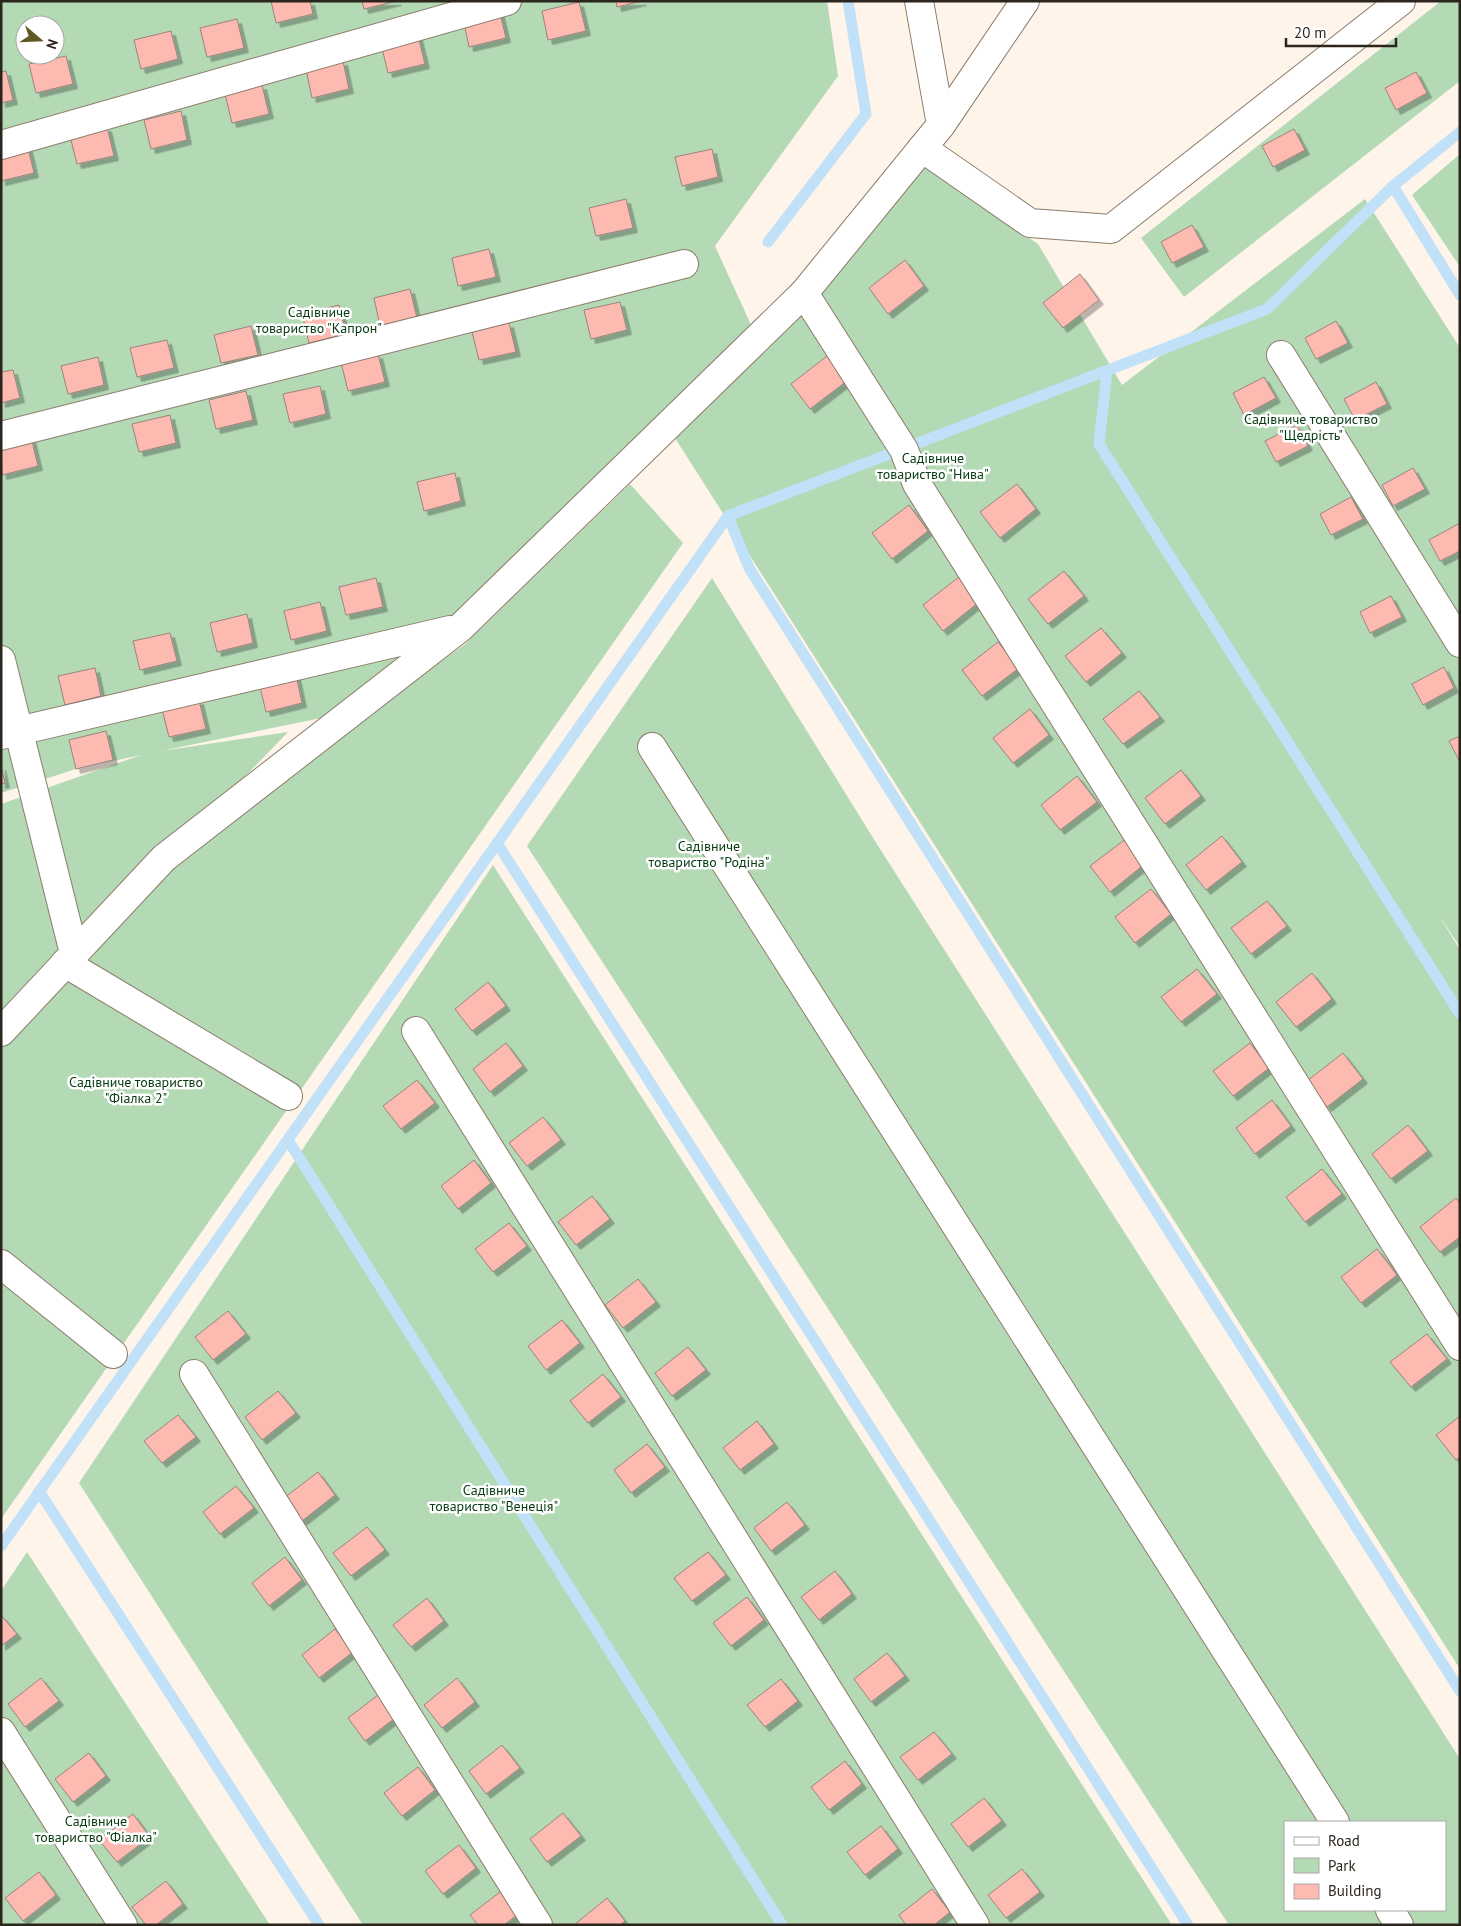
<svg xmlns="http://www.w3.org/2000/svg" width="1461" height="1926" font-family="'PT Sans',sans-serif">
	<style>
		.green { fill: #b3d9b5; fill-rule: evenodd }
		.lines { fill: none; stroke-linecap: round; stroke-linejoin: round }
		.stream { stroke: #c1e1f9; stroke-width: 11 }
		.building { fill: #fdbab0; stroke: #9c827e; filter: url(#shadow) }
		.minor-casing { stroke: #8c7c6b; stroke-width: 30 }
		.minor { stroke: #fff; stroke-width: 28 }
		.labels { text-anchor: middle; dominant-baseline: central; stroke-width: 5; stroke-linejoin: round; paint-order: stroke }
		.park-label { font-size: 14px; fill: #073b12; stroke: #fff }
	</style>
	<defs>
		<filter id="shadow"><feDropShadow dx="4.5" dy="4.5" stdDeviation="0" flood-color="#0004"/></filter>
	</defs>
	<rect width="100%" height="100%" fill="#fff4e9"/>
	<g class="green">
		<path d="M1 1H827L838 76 715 246 757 338 460 628 321 718 161 751 288 732 1 1029V804L141 755 76 769 1 793ZM25 25H55V55H25Z"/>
		<path d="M1441 1H1460V81L1184 297 1141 238Z"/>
		<path d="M1460 154V267L1412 195Z"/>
		<path d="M926 167 1038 244 1122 385 1365 199 1460 348V947L1438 914 1460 950V1669L673 435Z"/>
		<path d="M630 484 683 543 1 1519V1034L218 816 464 645Z"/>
		<path d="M712 578 875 841 1460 1759V1925H1229L527 846ZM1285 1822H1445V1910H1285Z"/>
		<path d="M493 865 1172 1925H363L79 1483Z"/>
		<path d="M27 1552 270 1925H1V1591Z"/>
	</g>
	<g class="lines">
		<g class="stream">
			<path d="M1393 186 1460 132"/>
			<path d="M768 242 866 114 848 1"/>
			<path d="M1107 371 1099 444 1460 1014"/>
			<path d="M728 516 749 568 1460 1691"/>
			<path d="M497 843 1188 1925"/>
			<path d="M288 1140 782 1925"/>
			<path d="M39 1491 319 1925"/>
			<path d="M1 1546 728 516 1267 309 1393 186 1460 295"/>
		</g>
	</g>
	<g class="building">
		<path d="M271 1H310L313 14 276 23Z"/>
		<path d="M362 1H397L364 9Z"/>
		<path d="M616 1H642L617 7Z"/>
		<path d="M579 2 586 31 548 40 542 11Z"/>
		<path d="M499 9 506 38 469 47 463 18Z"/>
		<path d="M237 19 244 48 207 57 200 28Z"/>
		<path d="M171 31 178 59 141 69 134 40Z"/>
		<path d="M418 36 425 64 388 73 381 44Z"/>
		<path d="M66 56 73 84 36 93 29 64Z"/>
		<path d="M343 61 349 89 312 98 306 69Z"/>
		<path d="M6 71 13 100 1 103V72Z"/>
		<path d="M1416 72 1427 93 1396 110 1385 88Z"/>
		<path d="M262 85 269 114 232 123 225 94Z"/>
		<path d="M181 111 187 140 151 149 144 120Z"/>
		<path d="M107 127 114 156 77 164 70 136Z"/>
		<path d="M1294 129 1305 150 1273 167 1262 146Z"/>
		<path d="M27 144 34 173 1 181V150Z"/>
		<path d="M712 149 718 177 682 186 675 157Z"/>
		<path d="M626 199 633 228 596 236 589 208Z"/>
		<path d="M1192 225 1204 247 1172 263 1161 242Z"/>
		<path d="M489 249 496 277 458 286 452 258Z"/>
		<path d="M905 260 924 286 888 314 869 288Z"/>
		<path d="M1080 274 1099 300 1063 328 1043 303Z"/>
		<path d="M410 289 417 318 380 326 374 298Z"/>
		<path d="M620 302 627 330 591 339 584 310Z"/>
		<path d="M339 305 346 334 309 343 302 314Z"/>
		<path d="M1336 321 1348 343 1316 359 1305 338Z"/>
		<path d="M509 323 516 352 479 360 472 332Z"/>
		<path d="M251 326 258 355 221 363 214 335Z"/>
		<path d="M167 340 174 368 137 377 130 348Z"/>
		<path d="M378 354 385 382 348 391 341 362Z"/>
		<path d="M827 356 847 381 810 409 791 384Z"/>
		<path d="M98 357 104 385 68 394 61 366Z"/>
		<path d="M13 370 20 398 1 403V372Z"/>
		<path d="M1264 377 1276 398 1244 415 1233 393Z"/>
		<path d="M1376 382 1387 404 1355 420 1344 399Z"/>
		<path d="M320 386 326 414 290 423 283 394Z"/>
		<path d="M246 391 253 420 216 429 209 400Z"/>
		<path d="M170 415 176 443 139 452 132 424Z"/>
		<path d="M1297 425 1308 446 1276 462 1265 441Z"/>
		<path d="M31 437 38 466 2 475 1 444Z"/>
		<path d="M1413 468 1425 489 1393 506 1382 485Z"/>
		<path d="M455 473 461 501 424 511 417 482Z"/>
		<path d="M1017 484 1036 509 1000 538 980 512Z"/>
		<path d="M1351 497 1363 519 1331 535 1320 514Z"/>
		<path d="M909 505 928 531 892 559 872 533Z"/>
		<path d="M1460 523V551L1440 561 1429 540Z"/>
		<path d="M1064 571 1084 596 1048 624 1028 599Z"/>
		<path d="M959 577 979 602 943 631 923 605Z"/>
		<path d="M376 578 383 607 346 615 339 587Z"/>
		<path d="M1391 596 1402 617 1370 633 1360 612Z"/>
		<path d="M320 602 327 631 291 640 284 611Z"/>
		<path d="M247 614 253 643 217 652 210 623Z"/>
		<path d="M1101 628 1122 653 1086 682 1065 656Z"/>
		<path d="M170 633 177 661 140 670 133 641Z"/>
		<path d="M998 642 1019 668 982 696 962 670Z"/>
		<path d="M1444 667 1454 688 1423 705 1412 684Z"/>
		<path d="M95 668 101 696 65 705 58 676Z"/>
		<path d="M296 675 302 703 266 712 259 683Z"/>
		<path d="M1139 691 1160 717 1123 744 1103 719Z"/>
		<path d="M199 700 206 729 169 737 162 709Z"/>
		<path d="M1030 709 1049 735 1013 763 993 738Z"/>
		<path d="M106 731 113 760 76 769 69 740Z"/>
		<path d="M1460 736V762L1449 741Z"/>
		<path d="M1 766 5 783 1 784Z"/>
		<path d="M1181 770 1201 796 1165 824 1145 798Z"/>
		<path d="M1077 776 1097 802 1060 830 1041 805Z"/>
		<path d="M1222 836 1242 862 1206 890 1186 865Z"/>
		<path d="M1127 838 1146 863 1110 892 1090 866Z"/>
		<path d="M1151 889 1171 914 1135 943 1115 917Z"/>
		<path d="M1267 901 1287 926 1251 954 1231 928Z"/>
		<path d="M1197 969 1217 994 1181 1022 1161 997Z"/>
		<path d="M1312 973 1332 999 1296 1027 1276 1002Z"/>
		<path d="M488 982 506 1006 472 1031 455 1009Z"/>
		<path d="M506 1043 523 1066 490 1092 473 1069Z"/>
		<path d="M1250 1043 1269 1068 1233 1096 1213 1071Z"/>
		<path d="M1343 1053 1363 1079 1327 1107 1307 1081Z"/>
		<path d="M417 1080 435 1103 401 1129 383 1106Z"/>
		<path d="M1272 1100 1291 1126 1255 1154 1236 1128Z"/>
		<path d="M543 1117 561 1140 527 1166 509 1143Z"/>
		<path d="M1408 1125 1428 1151 1391 1179 1372 1154Z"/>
		<path d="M474 1160 491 1183 458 1209 441 1186Z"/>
		<path d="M1322 1169 1342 1194 1305 1222 1286 1197Z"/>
		<path d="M592 1196 610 1219 576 1245 558 1222Z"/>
		<path d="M1456 1198 1460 1203V1237L1440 1252 1420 1227Z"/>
		<path d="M509 1223 527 1246 493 1272 475 1249Z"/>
		<path d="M1377 1249 1397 1275 1361 1303 1341 1277Z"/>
		<path d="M638 1279 656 1302 623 1328 605 1305Z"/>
		<path d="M228 1311 246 1334 213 1360 195 1337Z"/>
		<path d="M562 1320 580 1343 546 1370 528 1346Z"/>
		<path d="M1427 1334 1447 1359 1411 1387 1390 1362Z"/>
		<path d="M688 1347 706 1370 672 1396 655 1373Z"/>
		<path d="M603 1374 621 1397 588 1423 570 1401Z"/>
		<path d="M278 1391 296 1413 262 1440 245 1417Z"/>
		<path d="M178 1415 196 1437 162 1463 144 1441Z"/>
		<path d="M1460 1416V1457L1456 1460 1436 1435Z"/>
		<path d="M757 1421 774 1444 740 1470 723 1448Z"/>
		<path d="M647 1444 665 1467 631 1493 614 1470Z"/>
		<path d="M318 1472 335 1495 302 1521 284 1498Z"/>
		<path d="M236 1486 254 1508 220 1534 203 1512Z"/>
		<path d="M787 1502 805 1525 771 1551 754 1528Z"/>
		<path d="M367 1527 385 1550 351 1576 333 1553Z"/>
		<path d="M708 1552 726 1575 692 1601 674 1578Z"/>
		<path d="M285 1557 302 1580 269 1606 252 1583Z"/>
		<path d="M835 1571 852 1594 819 1620 801 1597Z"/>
		<path d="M747 1597 764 1620 731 1646 713 1623Z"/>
		<path d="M427 1598 444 1621 411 1647 393 1625Z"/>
		<path d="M1 1615 17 1634 1 1646Z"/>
		<path d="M335 1629 353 1652 319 1678 302 1655Z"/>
		<path d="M887 1653 905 1676 871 1702 854 1679Z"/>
		<path d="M41 1678 59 1701 25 1727 8 1704Z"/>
		<path d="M457 1678 475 1702 442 1728 424 1705Z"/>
		<path d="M781 1679 798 1701 765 1727 747 1705Z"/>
		<path d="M382 1692 399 1715 365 1741 348 1718Z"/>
		<path d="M934 1732 952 1754 918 1780 900 1757Z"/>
		<path d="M502 1745 520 1768 486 1794 469 1771Z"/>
		<path d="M89 1753 106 1776 73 1802 55 1779Z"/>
		<path d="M845 1761 862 1784 829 1810 811 1787Z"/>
		<path d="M418 1767 435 1790 402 1816 384 1793Z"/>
		<path d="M984 1798 1002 1821 968 1847 951 1824Z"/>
		<path d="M563 1813 581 1836 547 1862 530 1839Z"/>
		<path d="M133 1814 150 1837 117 1862 99 1840Z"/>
		<path d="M881 1826 898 1849 865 1875 847 1852Z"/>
		<path d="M459 1845 476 1868 443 1894 425 1871Z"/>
		<path d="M1022 1869 1040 1892 1006 1918 988 1895Z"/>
		<path d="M39 1872 56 1895 23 1921 5 1898Z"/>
		<path d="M166 1881 183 1904 156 1925H146L132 1907Z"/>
		<path d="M504 1889 521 1912 504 1925H478L470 1915Z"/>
		<path d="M932 1889 950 1912 934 1925H906L899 1915Z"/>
		<path d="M607 1898 625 1921 620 1925H574Z"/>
	</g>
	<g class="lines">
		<g class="minor-casing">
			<g id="minor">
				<path d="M919 1 941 125"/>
				<path d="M1 145 507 1"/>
				<path d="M922 148 1030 223 1111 229 1401 1"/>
				<path d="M804 293 904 450 917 484 1460 1346"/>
				<path d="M1281 355 1460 643"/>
				<path d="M1 436 684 264"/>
				<path d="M1 660 74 953"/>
				<path d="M1 735 450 630"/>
				<path d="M652 747 1335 1822"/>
				<path d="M65 963 288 1096"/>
				<path d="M416 1031 975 1925"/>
				<path d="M1 1032 164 858 460 628 804 293 941 125 1025 1"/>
				<path d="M1 1264 113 1354"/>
				<path d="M194 1374 538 1925"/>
				<path d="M1 1732 123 1925"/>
				<path d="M1390 1910 1399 1925"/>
			</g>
		</g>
		<use href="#minor" class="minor"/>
	</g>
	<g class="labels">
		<g class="park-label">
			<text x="319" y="312">Садівниче<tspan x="319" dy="16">товариство "Капрон"</tspan></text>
			<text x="1311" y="419">Садівниче товариство<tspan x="1311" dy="16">"Щедрість"</tspan></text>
			<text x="933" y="458">Садівниче<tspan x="933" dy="16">товариство "Нива"</tspan></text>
			<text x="709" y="846">Садівниче<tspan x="709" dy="16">товариство "Родіна"</tspan></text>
			<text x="136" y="1082">Садівниче товариство<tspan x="136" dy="16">"Фіалка 2"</tspan></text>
			<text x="494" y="1490">Садівниче<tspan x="494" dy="16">товариство "Венеція"</tspan></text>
			<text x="96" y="1821">Садівниче<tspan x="96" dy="16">товариство "Фіалка"</tspan></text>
		</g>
	</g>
	<rect width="1461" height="1926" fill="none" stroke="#2c251e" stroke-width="5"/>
	<rect x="1284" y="1821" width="162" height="90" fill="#ffffff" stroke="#aba8a5"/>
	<rect x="1294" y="1837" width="25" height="8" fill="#ffffff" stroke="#aba8a5"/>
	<text x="1328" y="1846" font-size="15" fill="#2c251e">Road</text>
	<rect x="1294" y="1858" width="25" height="15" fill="#b3d9b5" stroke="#aba8a5"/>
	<text x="1328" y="1871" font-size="15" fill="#2c251e">Park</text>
	<rect x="1294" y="1884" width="25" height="15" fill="#fdbab0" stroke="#aba8a5"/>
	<text x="1328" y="1896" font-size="15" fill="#2c251e">Building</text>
	<g transform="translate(40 40) rotate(109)"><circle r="24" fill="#ffffff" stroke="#aba8a5"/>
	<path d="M0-4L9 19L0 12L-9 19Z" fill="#615723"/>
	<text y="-8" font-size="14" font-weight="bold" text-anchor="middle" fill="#2c251e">N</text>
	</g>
	<path d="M1286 38v8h110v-8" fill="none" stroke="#2c251e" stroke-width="2.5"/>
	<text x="1294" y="38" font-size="15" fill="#2c251e" stroke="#ffffff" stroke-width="4" paint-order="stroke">20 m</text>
</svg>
